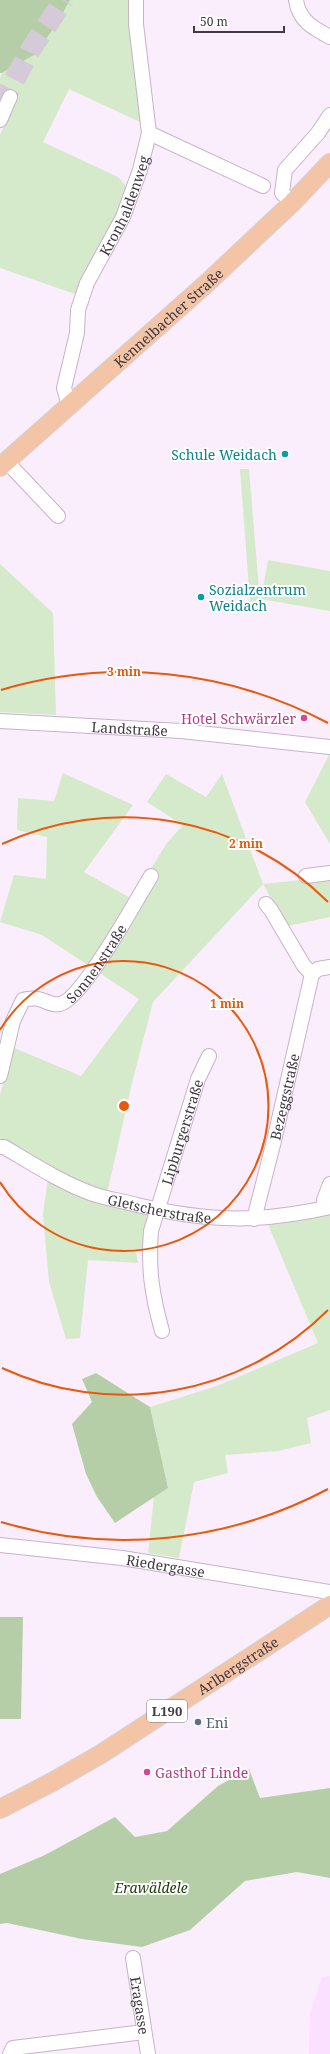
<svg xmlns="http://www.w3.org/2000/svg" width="330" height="2054" font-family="'Noto Serif',serif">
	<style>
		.built { fill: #fbe0ff }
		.green { fill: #d5e9cb }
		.forest { fill: #b6cea8 }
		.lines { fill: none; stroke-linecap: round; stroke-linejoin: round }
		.highway-tunnel { stroke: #d5cad7; stroke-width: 21; stroke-dasharray: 21 10; stroke-linecap: butt }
		.minor-casing { stroke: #c7b2ca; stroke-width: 16 }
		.major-casing { stroke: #d5d3d5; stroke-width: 20 }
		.minor { stroke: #fff; stroke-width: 14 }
		.major { stroke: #f4c4a7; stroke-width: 18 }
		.ring { fill: none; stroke: #e8590c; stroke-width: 2 }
		.culture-dot { fill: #0f9aa8; stroke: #fff; stroke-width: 1.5 }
		.hotel-dot { fill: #d1479c; stroke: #fff; stroke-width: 1.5 }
		.service-dot { fill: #5c6f8a; stroke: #fff; stroke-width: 1.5 }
		.labels { text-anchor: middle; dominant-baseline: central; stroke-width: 4; stroke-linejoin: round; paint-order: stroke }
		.shield { fill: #fff; stroke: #79747b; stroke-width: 1 }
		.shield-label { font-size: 13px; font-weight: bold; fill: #403842 }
		.street-label { font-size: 14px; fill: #403842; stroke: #fff }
		.culture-label { font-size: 14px; fill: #0d838f; stroke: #fff; text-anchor: end }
		.hotel-label { font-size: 14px; fill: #b23c85; stroke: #fff; text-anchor: end }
		.service-label { font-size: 14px; fill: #4e5e75; stroke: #fff; text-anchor: start }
		.park-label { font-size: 14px; font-style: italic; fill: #1f3c04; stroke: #fff }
		.centre { fill: #e8590c; stroke: #fff; stroke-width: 2 }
		.ring-label { font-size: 12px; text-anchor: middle; font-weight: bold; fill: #e8590c; stroke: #fff; stroke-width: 4; stroke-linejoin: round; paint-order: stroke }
	</style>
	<rect width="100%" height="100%" fill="#faeefc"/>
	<path class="built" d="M330 1976V2054H309L310 2013 322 1977Z"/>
	<g class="green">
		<path d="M70 0H132L142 123 69 89 43 142 118 177 130 190 91 271 75 294 0 268V135L11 109 0 104V78L2 73 34 55 57 24Z"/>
		<path d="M240 469H249L260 602H250Z"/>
		<path d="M268 560 330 571V611L261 599Z"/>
		<path d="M0 564 53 613 56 715 0 712Z"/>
		<path d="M329 755H330V844L305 802Z"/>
		<path d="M63 773 133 805 84 872 132 899 167 843 183 825 147 802 166 774 206 797 222 774 263 884 330 877V917L287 926 263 884 153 1002 132 1083 105 1202 142 1211C153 1220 146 1239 144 1251L136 1252 138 1263 88 1260 80 1338 66 1339 49 1282 43 1214 48 1178 4 1153H0V1095L12 1047 81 1076 139 999 42 935 0 922 14 875 46 879 47 837 17 830 18 798 54 801Z"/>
		<path d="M330 1214V1410L307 1418 311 1443 278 1451 225 1455 228 1473 194 1482 179 1558 148 1553 154 1497 168 1488 150 1407 217 1386 318 1343 267 1222Z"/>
	</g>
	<g class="forest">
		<path d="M0 0H70L57 24 34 55 2 73H0Z"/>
		<path d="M96 1373 150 1407 168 1488 115 1523 97 1497 86 1474 72 1424 92 1402 82 1379Z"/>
		<path d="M0 1617H23L21 1719H0Z"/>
		<path d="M249 1769 260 1798 330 1788V1878L297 1872 245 1881 190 1930 142 1947 82 1939 7 1923 0 1924V1874L45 1855 115 1817 135 1837 167 1831 218 1786Z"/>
	</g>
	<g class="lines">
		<path class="highway-tunnel" d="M0 107 31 49 64 0"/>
		<g class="minor-casing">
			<g id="minor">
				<path d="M296 0C299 21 313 28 330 37"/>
				<path d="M0 120 10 97"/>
				<path d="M149 133 263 186"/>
				<path d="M292 203 282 193 285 170 318 133 330 115"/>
				<path id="s1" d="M69 405 64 388 77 333 78 310 87 283 123 217 140 170 149 133 136 24V0"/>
				<path d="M6 461 58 516"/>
				<path id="s2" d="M0 721 181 731 330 747"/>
				<path d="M306 876 330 873"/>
				<path d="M266 904 271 910 304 966 312 974"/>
				<path d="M312 974 318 969 330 967"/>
				<path id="s3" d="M0 1076 13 1021 23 1000C42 994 48 1007 60 1004 82 1000 137 899 151 876"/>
				<path id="s4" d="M0 1147H4C33 1164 62 1183 93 1194 107 1199 123 1201 137 1205 209 1222 258 1223 330 1207"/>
				<path d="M324 1208V1200L330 1184"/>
				<path id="s5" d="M254 1219 274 1141 312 974"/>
				<path id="s6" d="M162 1331C152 1295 148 1269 151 1231L198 1079 209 1056"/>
				<path id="s7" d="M0 1545 122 1558 330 1592"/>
				<path id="s8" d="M133 1958 148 2054"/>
				<path d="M10 2054 13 2048 144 2032"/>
			</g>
		</g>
		<g class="major-casing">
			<g id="major">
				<path id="s9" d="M0 467 207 283 292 203 330 163"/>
				<path id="s10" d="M0 1809 54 1781 101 1754 330 1605"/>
			</g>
		</g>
		<use href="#minor" class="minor"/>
		<use href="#major" class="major"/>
	</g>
	<g class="ring">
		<path d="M0 1030A145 145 0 1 1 0 1182"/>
		<path d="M328 1310A289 289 0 0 1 2 1368M2 844A289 289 0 0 1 328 902"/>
		<path d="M328 1489A434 434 0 0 1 1 1522M1 690A434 434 0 0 1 328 723"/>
	</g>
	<g class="culture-dot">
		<circle cx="285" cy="454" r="4"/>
		<circle cx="201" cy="597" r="4"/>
	</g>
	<g class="hotel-dot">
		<circle cx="304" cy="718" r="4"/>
		<circle cx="147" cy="1772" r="4"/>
	</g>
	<circle class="service-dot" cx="198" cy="1722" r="4"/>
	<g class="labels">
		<rect class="shield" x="147" y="1700" width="40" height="22" rx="3"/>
		<g class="shield-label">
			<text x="167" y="1711">L190</text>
		</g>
		<g class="street-label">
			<text stroke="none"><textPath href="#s1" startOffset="212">Kronhaldenweg</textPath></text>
			<text stroke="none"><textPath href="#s9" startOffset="225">Kennelbacher Straße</textPath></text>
			<text stroke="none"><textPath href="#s2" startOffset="130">Landstraße</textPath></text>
			<text stroke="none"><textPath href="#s3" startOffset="173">Sonnenstraße</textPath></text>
			<text stroke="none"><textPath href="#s5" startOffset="126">Bezeggstraße</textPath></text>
			<text stroke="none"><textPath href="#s6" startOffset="205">Lipburgerstraße</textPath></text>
			<text stroke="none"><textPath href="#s4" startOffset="173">Gletscherstraße</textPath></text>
			<text stroke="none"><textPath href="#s7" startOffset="167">Riedergasse</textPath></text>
			<text stroke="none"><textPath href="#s10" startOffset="278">Arlbergstraße</textPath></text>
			<text stroke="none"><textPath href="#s8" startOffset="48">Eragasse</textPath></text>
		</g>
		<g class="culture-label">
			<text x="277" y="454">Schule Weidach</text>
			<text x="209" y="589" text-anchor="start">Sozialzentrum<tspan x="209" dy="16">Weidach</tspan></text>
		</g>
		<g class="hotel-label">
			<text x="296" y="718">Hotel Schwärzler</text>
			<text x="155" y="1772" text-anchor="start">Gasthof Linde</text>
		</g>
		<g class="service-label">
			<text x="206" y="1722">Eni</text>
		</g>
		<g class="park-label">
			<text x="151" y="1887">Erawäldele</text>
		</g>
	</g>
	<circle cx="124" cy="1106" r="6" class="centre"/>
	<g class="ring-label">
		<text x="124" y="676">3 min</text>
		<text x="246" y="848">2 min</text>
		<text x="227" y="1008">1 min</text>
	</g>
	<path d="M194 26v6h90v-6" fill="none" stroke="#403842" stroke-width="2"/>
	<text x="200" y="26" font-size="12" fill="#403842" stroke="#ffffff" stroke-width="3" paint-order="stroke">50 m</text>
</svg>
